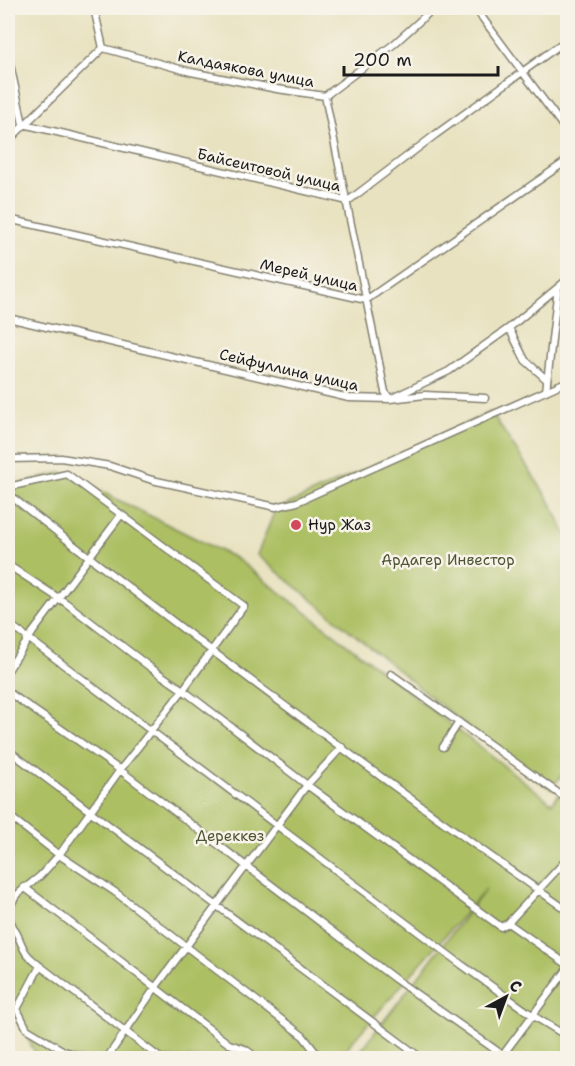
<svg xmlns="http://www.w3.org/2000/svg" width="575" height="1066" viewBox="0 0 575 1066" font-family="'Shantell Sans',sans-serif">
  <rect width="100%" height="100%" fill="#f7f3e8"/>
  <filter id="ink" filterUnits="userSpaceOnUse"><feTurbulence type="fractalNoise" baseFrequency=".0167" numOctaves="2"/><feDisplacementMap in="SourceGraphic" scale="12" xChannelSelector="R" yChannelSelector="G"/><feConvolveMatrix kernelMatrix="1 2 1 2 8 2 1 2 1" color-interpolation-filters="sRGB"/></filter>
  <filter id="wash" filterUnits="userSpaceOnUse"><feTurbulence type="fractalNoise" baseFrequency=".008" numOctaves="4" result="noise"/><feDisplacementMap in="SourceGraphic" scale="24" xChannelSelector="R" yChannelSelector="G"/><feGaussianBlur stdDeviation="1.35" result="paint"/><feColorMatrix in="noise" values="0 0 0 0 0 0 0 0 0 0 0 0 0 0 0 0 0 1.4 0 .05"/><feComposite in="paint" operator="in"/></filter>
  <g filter="url(#wash)">
    <rect width="100%" height="100%" fill="#e8e2c0"/>
    <path fill="#acbf62" stroke="#646e3f" stroke-width="1.5" d="M491,412L549,500L567,536V769L551,789L475,733L257,555L275,510Z
      M62,472L237,559L552,803L567,784V1058H355L486,889L338,1058H38L8,1002V487Z"/>
  </g>
  <g filter="url(#ink)">
    <g fill="none" stroke-linecap="round" stroke-linejoin="round">
      <defs>
        <path id="minor" d="M94,8L103,48L191,72L277,89L325,96L394,44L434,8
          M475,8L568,133
          M8,55L23,124L348,201L435,135L568,39
          M325,96L385,392L390,399L425,395L485,398
          M8,141L103,48
          M8,219L366,300L568,160
          M8,318L349,398L390,399L449,371L509,328L568,279
          M509,328L525,360L546,379
          M546,391L558,287
          M8,459L61,458L110,466L152,480L276,507L297,502L568,381
          M8,487L67,474L244,606L183,690L151,668L66,603L8,565
          M8,494C191,637 377,777 568,911
          M8,623L462,965L532,1015L568,1037
          M8,670L33,632L121,515
          M391,674L568,800
          M8,692L120,770L395,979L507,1058
          M443,747L459,722
          M8,750L421,1058
          M8,815L59,855C53,861 47,869 40,876C28,887 9,895 9,915C10,924 15,929 18,936C25,953 25,954 40,966L17,1009L27,1029L64,1051L86,1058
          M24,887L229,1044L245,1049L257,1058
          M508,923L568,965
          M40,966L160,1058
          M502,1056L568,968
          M107,1058L155,988L307,785L501,927L508,923L568,858
          M320,1058L303,1036L115,892L59,855L120,770L183,690L307,785L342,747"/>
      </defs>
      <use href="#minor" stroke="#827f6e" stroke-width="9"/>
      <use href="#minor" stroke="#fff" stroke-width="6"/>
    </g>
  </g>
  <circle fill="#d1495b" stroke="#f7f3e8" stroke-width="2" cx="296" cy="525" r="6"/>
  <g text-anchor="middle" stroke-width="5" stroke-linejoin="round" paint-order="stroke">
    <g font-size="15" fill="#1c1c1c" stroke="#f7f3e8">
      <text transform="translate(246 69) rotate(11)" y="5">Калдаякова улица</text>
      <text transform="translate(269 170) rotate(13)" y="5">Байсеитовой улица</text>
      <text transform="translate(309 275) rotate(13)" y="5">Мерей улица</text>
      <text transform="translate(289 370) rotate(13)" y="5">Сейфуллина улица</text>
    </g>
    <g font-size="15" fill="#1c1c1c" stroke="#f7f3e8" text-anchor="start">
      <text x="308" y="530">Нур Жаз</text>
    </g>
    <g font-size="15" fill="#4e5534" stroke="#f7f3e8">
      <text x="448" y="565">Ардагер Инвестор</text>
      <text x="230" y="841">Дереккөз</text>
    </g>
  </g>
  <rect width="575" height="1066" fill="none" stroke="#f7f3e8" stroke-width="30"/>
  <g transform="translate(506 997) rotate(41)" stroke="#f7f3e8" stroke-width="4.5" paint-order="stroke">
  <path d="M0-4.5L10 22L0 15L-10 22Z" fill="#1c1c1c"/>
  <text y="-9" font-size="16" font-weight="bold" text-anchor="middle" fill="#1c1c1c">С</text>
  </g>
  <path d="M344 66v9h154v-9" fill="none" stroke="#1c1c1c" stroke-width="3"/>
  <text x="353" y="66" font-size="18" fill="#1c1c1c" stroke="#f7f3e8" stroke-width="4.5" paint-order="stroke">200 m</text>
</svg>
